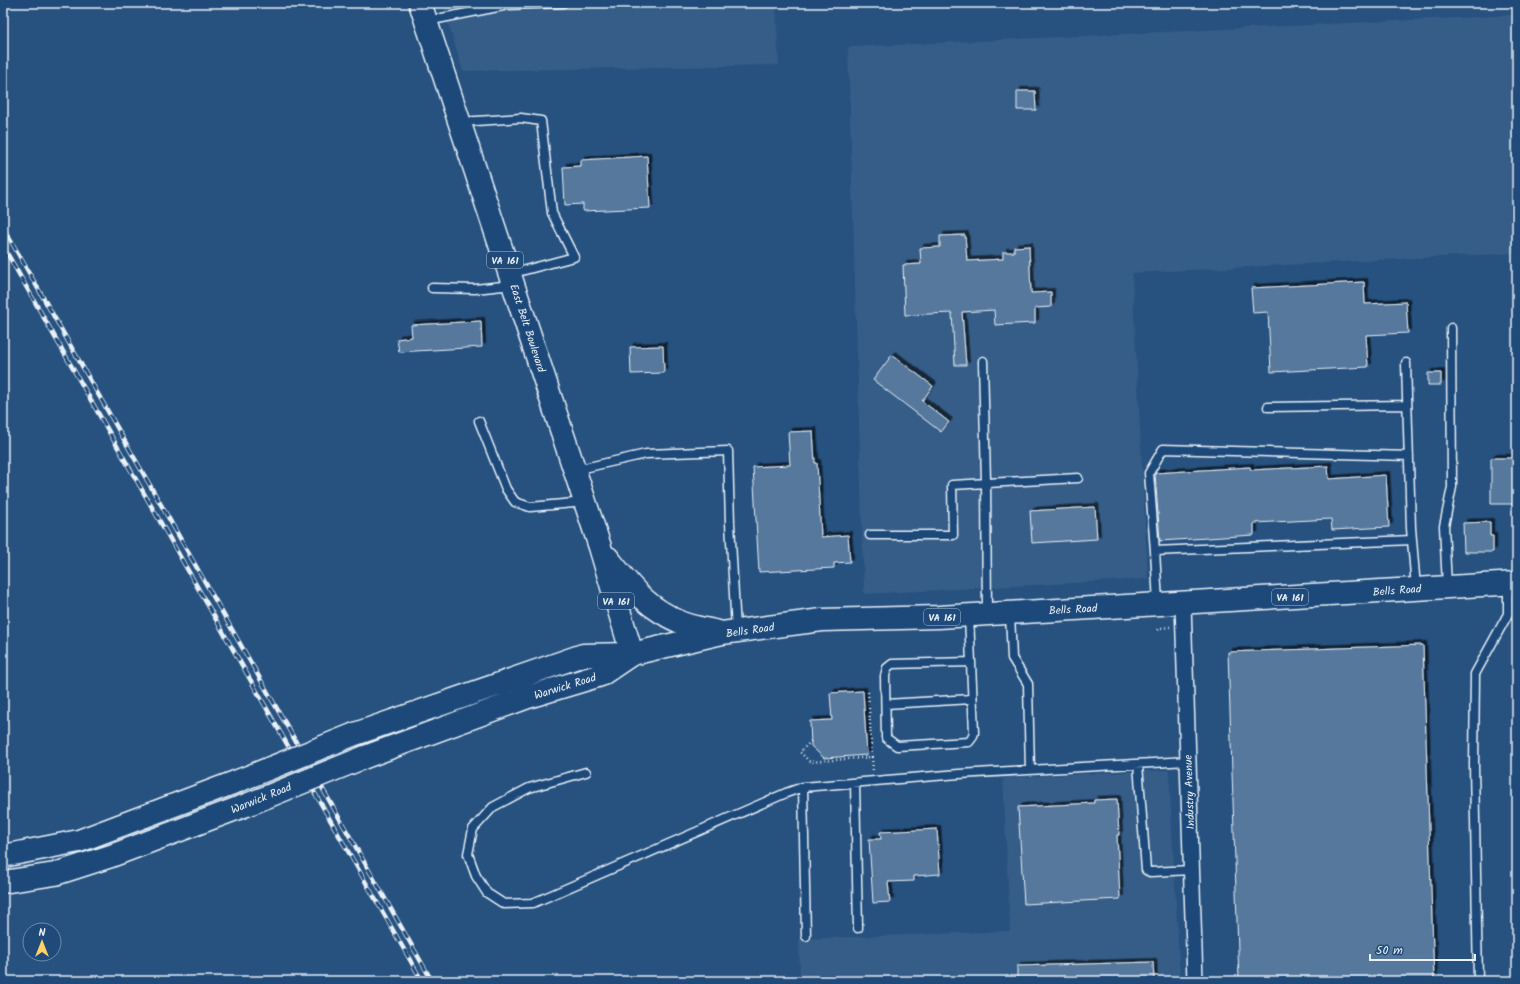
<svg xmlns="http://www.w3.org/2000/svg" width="1520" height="984" viewBox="0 0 1520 984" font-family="Kalam,sans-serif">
  <defs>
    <filter id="shadow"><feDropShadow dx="3.5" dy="-3.5" stdDeviation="0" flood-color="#0009"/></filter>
  </defs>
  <rect width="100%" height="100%" fill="#27517f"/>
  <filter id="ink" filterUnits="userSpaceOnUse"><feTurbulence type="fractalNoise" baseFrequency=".025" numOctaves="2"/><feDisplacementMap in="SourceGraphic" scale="8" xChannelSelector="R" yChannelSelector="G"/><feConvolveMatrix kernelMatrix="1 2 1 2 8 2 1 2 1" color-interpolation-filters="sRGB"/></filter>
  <g filter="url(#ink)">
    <path fill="#355d88" d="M442,3H776L779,65L463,71Z
      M1517,15V253L1132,273L1148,579L864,594L848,47Z
      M1169,770L1180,981H800L799,939L1010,931L1003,778Z"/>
    <path fill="#57789d" stroke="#e8f1f8" filter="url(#shadow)" d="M1017,91H1035L1036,110H1017Z
      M647,156L650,208L583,211V204L565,205L563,167L581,166V160Z
      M965,235L967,261L1003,259V252H1014V247L1029,246L1031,293L1051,292V307L1035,308V323L995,325L994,310L962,312L966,365H955L952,313L905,315L903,265L921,264L920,248L940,247V236Z
      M1364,282L1365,304L1406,302L1408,333L1366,335L1368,367L1271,372L1268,312L1253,313L1251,288Z
      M481,321L482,347L399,352L397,339L412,337L411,325Z
      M663,346L664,373L631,374L630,347Z
      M892,355L933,386L922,401L949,422L941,432L873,380Z
      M1428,373H1441V385H1428Z
      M813,431L815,463H817L821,537L848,535L850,562L834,563V568L759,572L753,467L790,465L788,432Z
      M1491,458H1517V504H1491Z
      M1328,466L1329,479L1386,475L1389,527L1332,530L1331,519L1254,523V535L1160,541L1155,473L1250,467L1251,470Z
      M1095,507L1097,539L1032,543L1030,511Z
      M1490,522V536H1493V552H1464L1463,523Z
      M1423,645L1434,981H1239L1228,652Z
      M863,691L867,755L824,758L811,746L810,721L832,720L830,693Z
      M1117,799L1119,835H1117L1120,899L1024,904L1018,807L1094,803V800Z
      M937,829L940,874L914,876V881L888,882L890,902L873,903L869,839H881L880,832Z
      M1153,962L1154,981H1017V966Z"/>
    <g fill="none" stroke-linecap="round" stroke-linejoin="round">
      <defs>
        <path id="lane" d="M427,21L508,5L563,3
          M460,122L521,118L541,121L552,213L574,257L510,274
          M432,288L475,289L512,285
          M983,361L986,482L987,613
          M1406,363L1411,528L1416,588
          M1268,407L1407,405
          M479,421L506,489L515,502L530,507L585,502
          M575,470L646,454L728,451L730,523L736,630
          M870,535H953L952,485L1078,478
          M1155,551L1149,473L1163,449L1409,456
          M1447,586L1444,526L1452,487L1451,328
          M1158,603L1155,551L1412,540
          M1010,614L1012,658L1028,684L1030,770
          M969,616C971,655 972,694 974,733L972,738L969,742L897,746L886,738L885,676L887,668L892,664L971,662
          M886,704L972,699
          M1138,764L1146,870L1150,872L1192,870
          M586,772L529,788L493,807L473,829L468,854L476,876L487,893L504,904L533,903L786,793L803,787L959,774L1188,761
          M855,783L858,928
          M803,787L806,936
          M1478,981L1474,765L1475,674L1508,614V584"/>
        <path id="street" d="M1183,604L1195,981"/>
        <path id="secondary" d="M355,734L583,655L632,654
          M365,757L528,697L601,675L632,654
          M3,856L79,841L238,781
          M3,882L55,874L111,856L249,804"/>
        <path id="primary" d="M420,3L600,547L632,654L722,633L822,620L939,617L1517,583
          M608,558C632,588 645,607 682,623C693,627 706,629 718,632"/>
      </defs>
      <use href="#lane" stroke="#e8f1f8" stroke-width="11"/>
      <use href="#street" stroke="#e8f1f8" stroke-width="18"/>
      <use href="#secondary" stroke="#e8f1f8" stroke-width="25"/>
      <use href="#primary" stroke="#e8f1f8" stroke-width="25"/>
      <path stroke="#e8f1f8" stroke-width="2.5" stroke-dasharray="1 3" stroke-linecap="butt" d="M1158,630L1160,628L1170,627
        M811,741L800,752L810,762L872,757L868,691
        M872,757L873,771"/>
      <use href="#lane" stroke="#1f4a7a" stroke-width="8"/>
      <use href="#street" stroke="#1f4a7a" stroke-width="15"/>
      <use href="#secondary" stroke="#1f4a7a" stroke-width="22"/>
      <use href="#primary" stroke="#1f4a7a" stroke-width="22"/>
      <defs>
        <path id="rail" d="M3,227L432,981
          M3,246L422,981"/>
      </defs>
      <use href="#rail" stroke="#e8f1f8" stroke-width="4.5"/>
      <use href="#rail" stroke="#1f4a7a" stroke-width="3" stroke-dasharray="9" stroke-linecap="butt"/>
      <defs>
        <path id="secondary-bridge" d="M238,781L355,734
          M249,804L365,757"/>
      </defs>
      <use href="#secondary-bridge" stroke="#e8f1f8" stroke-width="25" stroke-linecap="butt"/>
      <use href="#secondary-bridge" stroke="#1f4a7a" stroke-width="22"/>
    </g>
  </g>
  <g text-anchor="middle" stroke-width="3.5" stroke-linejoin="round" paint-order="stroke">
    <g fill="#1f4a7a" stroke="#acbfd2" stroke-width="1">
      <rect x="487" y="252" width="36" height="16" rx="3"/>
      <rect x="1272" y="589" width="36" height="16" rx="3"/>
      <rect x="598" y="593" width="36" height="16" rx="3"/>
      <rect x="924" y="609" width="36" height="16" rx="3"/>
    </g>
    <g font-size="10" font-weight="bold" fill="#e8f1f8">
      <text x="505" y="264">VA 161</text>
      <text x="1290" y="601">VA 161</text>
      <text x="616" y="605">VA 161</text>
      <text x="942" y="621">VA 161</text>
    </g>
    <g font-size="11" fill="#e8f1f8" stroke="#1f4a7a">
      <text transform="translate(528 328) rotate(72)" y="4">East Belt Boulevard</text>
      <text transform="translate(1397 590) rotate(-4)" y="4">Bells Road</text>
      <text transform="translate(1073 609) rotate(-3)" y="4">Bells Road</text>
      <text transform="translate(750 630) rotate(-8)" y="4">Bells Road</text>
      <text transform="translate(565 686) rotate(-17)" y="4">Warwick Road</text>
      <text transform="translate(1189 792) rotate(-92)" y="4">Industry Avenue</text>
      <text transform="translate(261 798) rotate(-22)" y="4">Warwick Road</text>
    </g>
  </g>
  <rect width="1520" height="984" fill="none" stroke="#1f4a7a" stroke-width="16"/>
  <rect x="8" y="8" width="1504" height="968" fill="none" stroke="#e8f1f8" stroke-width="1.5" filter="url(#ink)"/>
  <g transform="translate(42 942)"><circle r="19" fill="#1f4a7a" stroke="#6f8dac"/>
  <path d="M0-3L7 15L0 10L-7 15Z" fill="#ffd166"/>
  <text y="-6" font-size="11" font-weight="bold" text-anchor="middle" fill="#e8f1f8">N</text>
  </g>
  <path d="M1370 954v6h105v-6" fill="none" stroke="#e8f1f8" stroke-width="2"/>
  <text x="1376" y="954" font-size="12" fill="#e8f1f8" stroke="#1f4a7a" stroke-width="3" paint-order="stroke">50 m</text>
</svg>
